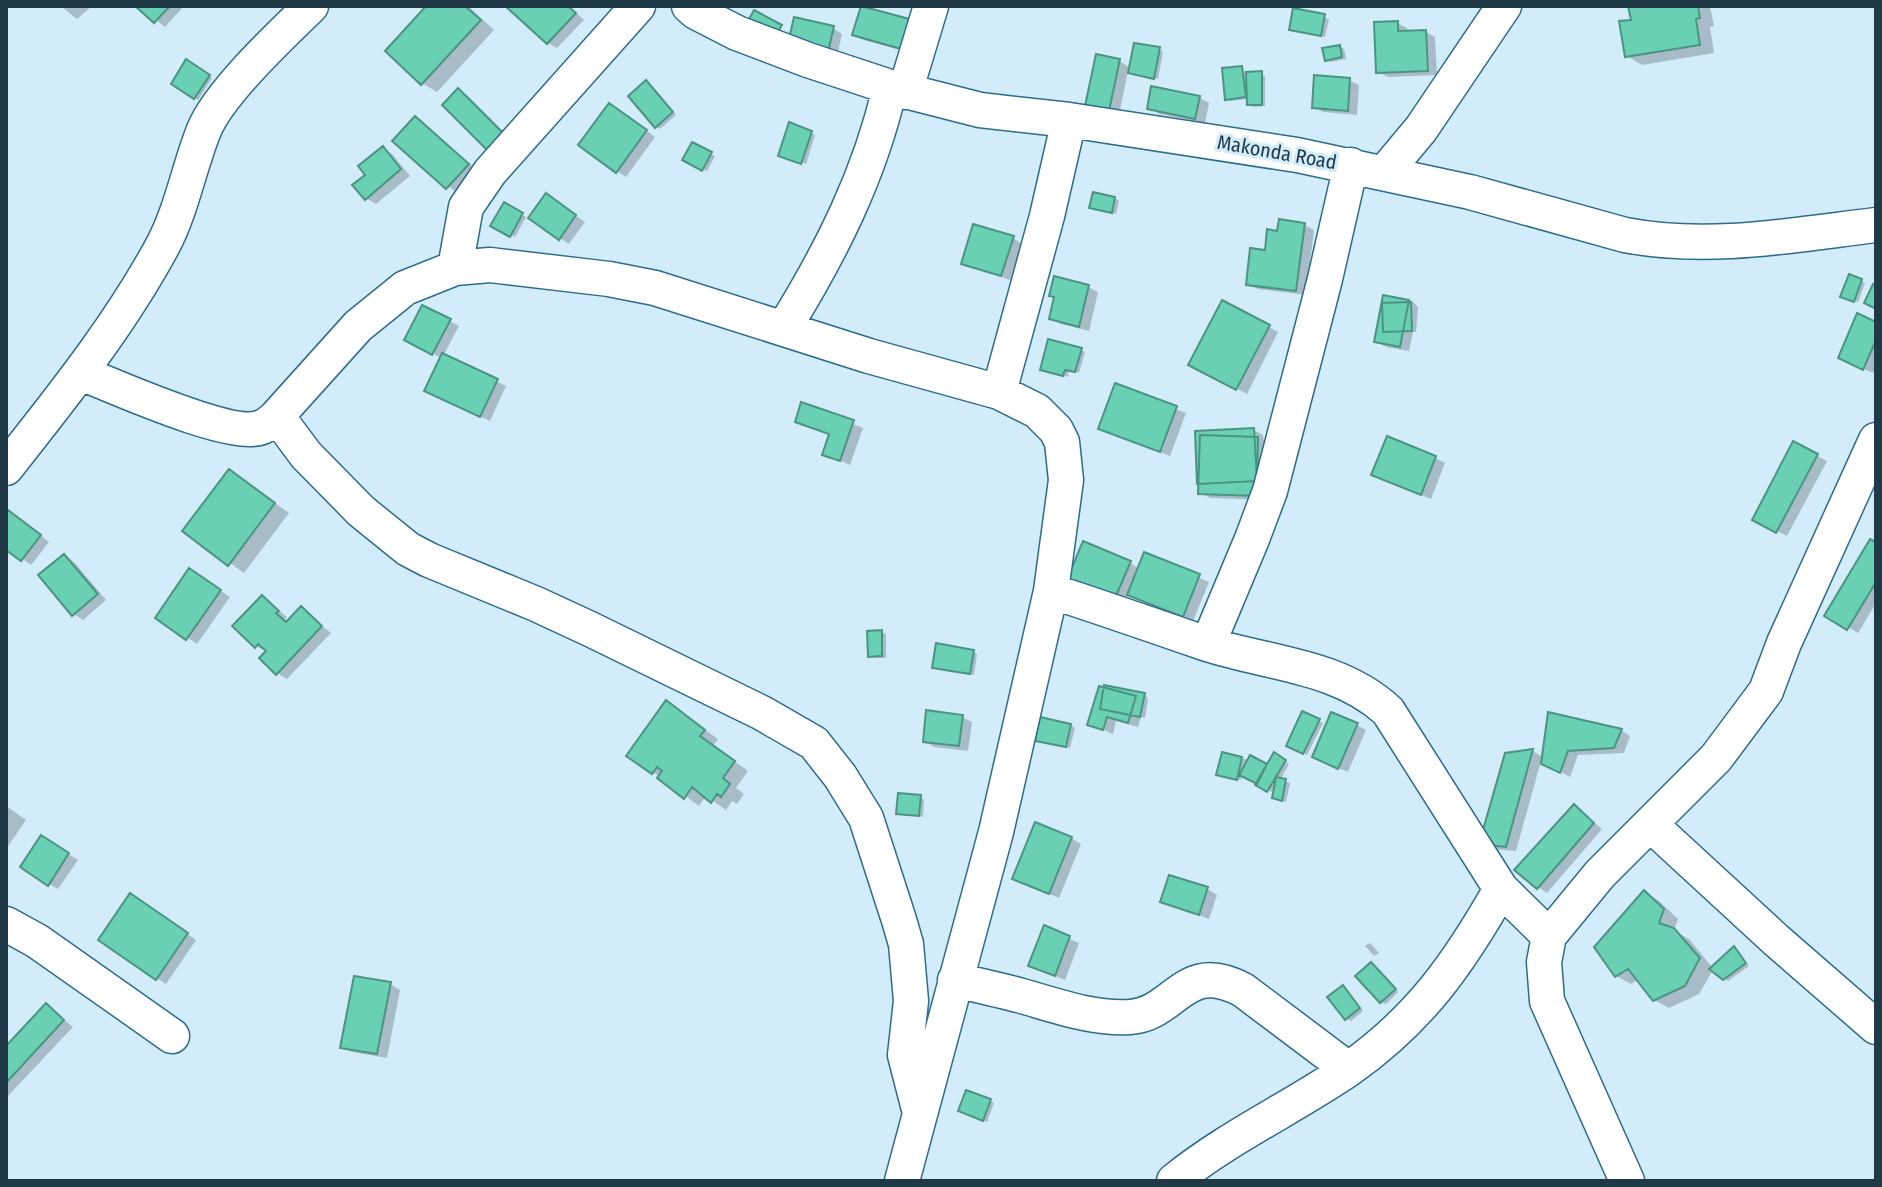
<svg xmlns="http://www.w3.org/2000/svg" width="1882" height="1187" viewBox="0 0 1882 1187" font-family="'Fira Sans Condensed',sans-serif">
  <rect width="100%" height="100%" fill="#d3ecfa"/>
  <path fill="#0003" d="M61,6H92L77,19Z
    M138,6H184L165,27Z
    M429,6H468L494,30L437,92L422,83Z
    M508,6H569L584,20L557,48L548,43Z
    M1289,6H1301L1300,11L1329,19L1325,37L1291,29L1295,8Z
    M1630,6H1710L1714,26L1710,27L1714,53L1642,65L1627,56L1633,21Z
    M862,7L918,55L864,40L854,34Z
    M1397,23L1407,28V32H1426L1435,37L1437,75L1388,77L1378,72Z
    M833,28L842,34L835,65L788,51Z
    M1340,47L1344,49L1346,59L1331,62L1326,60Z
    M1159,49L1163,52L1158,79L1128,71L1119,115L1088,105L1119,61L1131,68Z
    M187,62L212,78L198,100L173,84Z
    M1242,68L1246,74L1265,76V106L1253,107L1248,104V99L1231,101L1227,98Z
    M1349,80L1359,85L1357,115L1323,112L1314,107Z
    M647,83L676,115L660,129L656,126Z
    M1153,89L1200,98L1209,103L1205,123L1159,114L1149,108Z
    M458,91L468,96L512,140L498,155Z
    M619,111L655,137L626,177L617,171Z
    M415,118L477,170L457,193L395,141Z
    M811,133L815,135L806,164L784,157Z
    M693,145L715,156L707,171L685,160Z
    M383,149L392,154L410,176L376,204L366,198L368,175Z
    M1115,198L1119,201L1116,214L1091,207Z
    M556,202L585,222L569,244L560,238Z
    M504,204L526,217L515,237L493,225Z
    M1304,225L1314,230L1306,295L1258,289L1248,284L1266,253Z
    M1013,238L1022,244L1010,280L963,263Z
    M1861,281L1865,283L1858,302L1847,298Z
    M1088,287L1098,292L1089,331L1061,324L1051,318Z
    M1385,297L1411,302V300L1418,307L1416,332H1413L1409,351L1386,347L1376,341Z
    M423,307L459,326L443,356L506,386L490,421L436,395L441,358L406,339Z
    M1876,324V367L1873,373L1850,363Z
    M1269,327L1278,332L1247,394L1191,364Z
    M1081,350L1085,352L1079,373L1069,370L1068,377L1046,371Z
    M1116,386L1186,413L1170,456L1100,428Z
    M803,405L863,428L850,465L825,454L831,435L797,421Z
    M1254,430L1263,435L1264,442L1267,444L1266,500L1210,498L1200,492Z
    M1794,444L1827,461L1787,536L1754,519Z
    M1435,458L1445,463L1431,499L1383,480Z
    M229,471L289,513L244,573L185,531Z
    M6,516L18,518L49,542L31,565L6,547Z
    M1876,544V603L1858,633L1827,615Z
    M1145,555L1209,582L1193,621L1129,593L1123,607L1077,588L1130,563L1140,569Z
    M64,556L74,562L106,600L83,620L74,614Z
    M199,576L230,597L197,644L158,618Z
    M263,598L287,617L285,620L288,623L302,609L331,633L287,679L277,673L267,652L256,646Z
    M882,632L886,634V658H874L870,656Z
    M973,652L977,654L974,675L934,667Z
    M1144,695L1148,698L1145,718L1141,717L1138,727L1116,721L1113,734L1090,724Z
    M666,702L718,739L713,746L748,771L736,788L744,794L737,804L732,801L726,810L706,796L699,806L653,772Z
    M1303,714L1323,723L1307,755L1288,745Z
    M962,717L972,722L968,751L934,747L925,741Z
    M1071,725L1075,728L1070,748L1041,742Z
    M1357,725L1366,730L1348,772L1324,762Z
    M1621,730L1630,736L1624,753L1578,755L1570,777L1541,761L1516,851L1491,849L1506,755L1533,751L1544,758Z
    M1275,755L1289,764L1280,780L1290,783L1286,802L1279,800L1275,794L1242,775L1241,780L1223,776L1241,758L1268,766Z
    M920,797L924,800L923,817L898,813Z
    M6,806L26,820L6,849Z
    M1575,806L1602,829L1547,893L1538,887Z
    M1071,838L1081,844L1059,898L1024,883Z
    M51,843L78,860L58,889L49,884Z
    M1207,889L1217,895L1209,919L1162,901Z
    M1645,892L1659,901L1678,919L1674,931L1689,939L1713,968L1734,948L1749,966L1728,981L1713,970L1699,994L1669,1008L1654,1000L1639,979L1631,984L1616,976Z
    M140,901L196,940L166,984L157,978Z
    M1045,928L1079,943L1065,980L1040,970Z
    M1370,943L1379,953L1374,956L1365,946Z
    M1375,967L1398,992L1386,1004L1381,1002Z
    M390,984L400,990L387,1058L352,1052L342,1047Z
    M1343,987L1363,1011L1351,1021L1347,1019Z
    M47,1006L73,1027L6,1098V1049Z
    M990,1101L994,1103L987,1122L965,1113Z"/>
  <path fill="#69d0b4" stroke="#4b9480" stroke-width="2" d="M135,6H170L154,23Z
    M426,6H465L481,20L421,85L385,51Z
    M505,6H568L576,13L547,44Z
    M861,6L917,21L908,51L852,35Z
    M1628,6H1698L1700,18L1696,19L1700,45L1625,57L1619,21L1631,20Z
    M1293,8L1325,14L1321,36L1289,30Z
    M754,10L782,25L773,41L745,26Z
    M794,17L834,26L826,61L786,52Z
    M1398,21V31L1426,30L1428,71L1376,73L1374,22Z
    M1134,43L1160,47L1154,79L1128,73Z
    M1340,45L1342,57L1325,61L1322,48Z
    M1096,54L1120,59L1109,111L1085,106Z
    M186,59L210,75L194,99L171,84Z
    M1242,66L1246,97L1225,100L1222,68Z
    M1262,71V105H1247L1246,72Z
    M1314,75L1350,78L1348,111L1312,108Z
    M646,80L673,112L655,128L628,96Z
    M1151,86L1200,96L1195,119L1147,109Z
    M458,88L504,134L488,151L442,105Z
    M609,103L647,130L616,173L578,145Z
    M415,116L469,164L446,189L392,141Z
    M789,122L812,131L801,164L778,156Z
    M692,142L712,152L702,171L682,160Z
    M383,146L401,169L365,200L352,185L365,175L358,166Z
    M1093,192L1115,197L1112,213L1089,208Z
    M546,193L576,215L559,240L528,218Z
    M504,202L523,213L510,237L490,226Z
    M1279,219L1305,223L1296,291L1246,285L1250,248L1265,250L1267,229L1277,231Z
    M973,224L1014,236L1001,276L961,264Z
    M1849,274L1862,279L1854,302L1840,297Z
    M1054,276L1089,285L1079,327L1049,319L1054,297L1049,296Z
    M1873,284L1876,286V309L1864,303Z
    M1383,295L1409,300L1400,347L1374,342Z
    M1222,300L1270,325L1236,390L1188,365Z
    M1411,302L1412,331L1383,332L1382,303Z
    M422,305L451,319L432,355L404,340Z
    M1857,313L1876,322V340L1863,370L1838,358Z
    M1048,339L1082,348L1075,372L1065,370L1063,376L1040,370Z
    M442,353L498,379L480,417L424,391Z
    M1115,383L1177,406L1160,452L1098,429Z
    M801,402L854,420L840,461L822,455L829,434L795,422Z
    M1254,428L1257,481L1197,484L1195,431Z
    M1200,435L1258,437L1257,496L1198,494Z
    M1387,436L1436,456L1421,495L1371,475Z
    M1793,441L1818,454L1776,533L1752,520Z
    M229,469L275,503L228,566L182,531Z
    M8,510L41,535L21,561L6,550V513Z
    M1870,539L1876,542V582L1847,630L1824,616Z
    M1083,541L1131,561L1113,603L1065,584Z
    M1144,552L1200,574L1183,617L1127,595Z
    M64,554L98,594L72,616L38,575Z
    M189,568L221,590L186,640L155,618Z
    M262,595L279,611L276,613L286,622L301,606L322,626L276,675L259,658L266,651L258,644L255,648L232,626Z
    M882,630V656L868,657L867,631Z
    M936,643L974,650L970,674L932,668Z
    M1104,685L1145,693L1140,717L1100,709Z
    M1099,686L1136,696L1128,723L1107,717L1103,730L1087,725Z
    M666,700L705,730L700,736L735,761L723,778L730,784L721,797L717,794L711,803L692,787L684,799L657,778L662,771L657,767L652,774L626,756Z
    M926,710L963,715L959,746L923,742Z
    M1302,711L1320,719L1303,754L1286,746Z
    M1331,712L1358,723L1338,769L1312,757Z
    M1548,712L1622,729L1614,748L1568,751L1560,773L1541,764Z
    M1040,717L1071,724L1066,747L1035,741Z
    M1533,749L1506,847L1479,844L1505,753Z
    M1222,752L1242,757L1237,780L1216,775Z
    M1274,752L1286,760L1267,792L1255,785Z
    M1250,755L1267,764L1257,784L1239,775Z
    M1276,777L1286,779L1282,801L1272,798Z
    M898,793L921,795L919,816L896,814Z
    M1574,804L1594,823L1537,889L1514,870Z
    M1035,822L1072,837L1049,894L1012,879Z
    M41,835L69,853L48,886L20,867Z
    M1169,875L1208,887L1199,915L1160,902Z
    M1644,890L1664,909L1659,923L1674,928L1700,958L1685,986L1653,1001L1628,969L1615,977L1594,947Z
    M130,893L188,933L156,980L98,940Z
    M1044,925L1070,936L1055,976L1028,966Z
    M1734,946L1746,963L1723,980L1709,969Z
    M1371,962L1396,989L1380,1003L1355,976Z
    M354,976L391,982L377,1054L340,1048Z
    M1343,985L1360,1008L1345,1020L1327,997Z
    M46,1003L64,1020L6,1083V1046Z
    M966,1090L991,1099L983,1121L958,1111Z"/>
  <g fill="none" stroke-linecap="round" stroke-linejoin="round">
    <defs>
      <path id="minor" d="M689,6L696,12L737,33L808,60L890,87L980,110L1069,120L1297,155L1470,192L1625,235C1708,251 1793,235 1876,225
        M905,92L931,6
        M1385,172L1421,129L1504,6
        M455,268L466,207L490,172L638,6
        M784,328C831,252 870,175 890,87
        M81,373C114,386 233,440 262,427C267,425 273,420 277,416L358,326L405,288L455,268L490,265L609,279L655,288L869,356L999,392L1037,411L1056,430L1062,442L1066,480L1051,591L996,832L902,1181
        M999,392L1047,216L1069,120
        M277,416L306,455L361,511L408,549L429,560L536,604L590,629L762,713L814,743L840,776L866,818L899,920L906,944L911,1001L905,1055L920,1113
        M6,468C62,397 120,325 163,245C182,209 189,167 204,130C219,93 281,35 311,6
        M1051,591C1103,608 1155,626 1207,644C1269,664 1338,665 1388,711L1501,889L1549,936
        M1208,644L1252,539L1270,491L1325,279L1351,165
        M1650,824L1776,940L1876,1027
        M6,924L37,941L172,1036
        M955,980C977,985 1000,990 1022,996C1057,1006 1093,1019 1130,1017C1176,1014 1184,958 1243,990L1348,1069
        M1174,1181C1228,1137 1292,1108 1349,1069C1420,1019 1459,963 1501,889
        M1627,1181L1547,1001L1544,962L1549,936L1600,874L1716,758L1766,691L1784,643L1876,440"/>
    </defs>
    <use href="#minor" stroke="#2d6c8b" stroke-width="37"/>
    <use href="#minor" stroke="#fff" stroke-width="34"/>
  </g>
  <g text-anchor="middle" stroke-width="6" stroke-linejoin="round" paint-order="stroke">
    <g font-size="20" fill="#203947" stroke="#d3ecfa">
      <text transform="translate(1277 152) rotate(10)" y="7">Makonda Road</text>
    </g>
  </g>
  <rect width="1882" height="1187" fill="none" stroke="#203947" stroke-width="16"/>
</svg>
